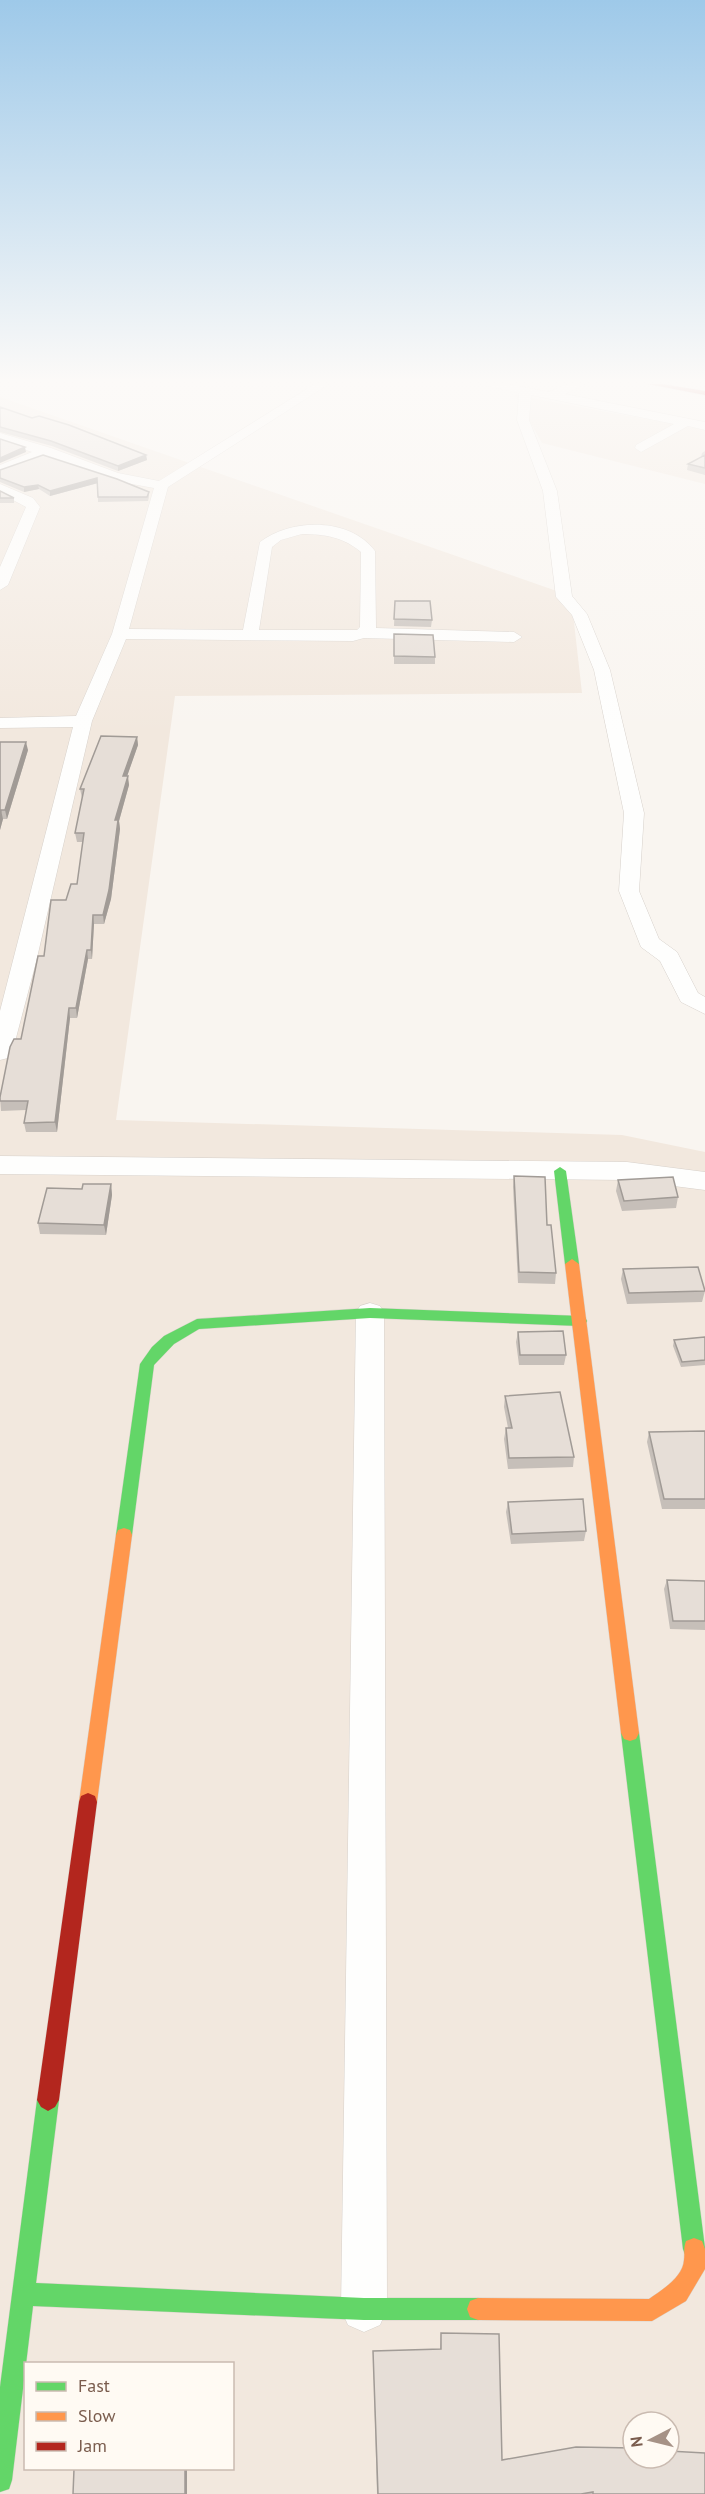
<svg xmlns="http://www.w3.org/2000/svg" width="705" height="2494" viewBox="0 0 705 2494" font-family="'PT Sans',sans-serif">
  <rect width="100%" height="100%" fill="#f9f5f0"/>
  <path fill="#f2e8de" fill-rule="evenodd" d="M515,395L705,430V484L542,443Z
    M0,397L571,596L582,693L175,696L116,1120L622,1135L705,1152V2494H0ZM26,2364H232V2468H26ZM633,2422H669V2458H633Z"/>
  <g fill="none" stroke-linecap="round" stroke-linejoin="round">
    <defs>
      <path id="street" d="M315,384H329L168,487L129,629L243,630L260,542C291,518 350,517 375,551L376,628L514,632L522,637L514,642L364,638L353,641L126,639L92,721L36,962L12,1053L8,1058L0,1060V1011L73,727L0,728V718L76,716L112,634L154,488L110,480L44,457L0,474V465L32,452L0,441V433L51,448L118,473L159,481ZM302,534C325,534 343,537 361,552L360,627L357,630H259L272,547L281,540Z
        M480,384H507L549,392L568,384H585L565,394L705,422V430L688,426L641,452L635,448L636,445L674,424L531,395L529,420L557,491L572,596L587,614L610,670L644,813L639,891L659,939L677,952L698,993L705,997V1014L681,1002L660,961L641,947L619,891L624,813L594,670L572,615L556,597L543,491L517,420L519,393Z
        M0,484L33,498L40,507L8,585L0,590V567L26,507L0,493Z
        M0,1156L627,1162L705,1172V1190L627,1180L0,1174Z
        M370,1303L380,1306L384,1313L387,2309L380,2325L364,2332L348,2325L341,2309L356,1313L360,1306Z"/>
      <path id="fast" d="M560,1167L566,1171L579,1264L572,1269L565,1264L554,1171Z
        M370,1308L580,1316L585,1317L587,1321L585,1325L580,1326L370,1318L199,1329L174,1344L154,1365L132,1535L130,1540L124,1542L118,1540L116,1535L140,1364L152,1347L164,1336L197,1319Z
        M630,1725L636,1727L639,1733L705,2248L702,2257L694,2260L686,2257L683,2249L621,1733L624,1727Z
        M48,2089L55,2093L59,2100L36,2283L364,2298H478L486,2301L489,2309L486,2317L478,2320H364L33,2306L12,2480L9,2489L0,2492V2387L37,2100L41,2093Z"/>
      <path id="slow" d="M572,1259L579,1264L639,1733L636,1739L630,1741L624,1739L621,1733L565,1264Z
        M124,1528L130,1530L132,1535L97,1802L95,1808L88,1811L81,1808L79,1802L116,1535L118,1530Z
        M694,2238L702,2241L705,2249V2269L686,2301L652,2321L478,2320L470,2317L467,2309L470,2301L478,2298L649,2299C662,2290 683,2277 684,2260C685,2252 683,2249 686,2241Z"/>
      <path id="jam" d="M648,384H662L705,391V395Z
        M88,1793L95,1796L97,1802L59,2100L55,2107L48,2111L41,2107L37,2100L79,1802L81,1796Z"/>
    </defs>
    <use href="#street" stroke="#d7d1cb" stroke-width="1"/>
    <use href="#fast" stroke="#d9d2cb" stroke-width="1"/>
    <use href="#slow" stroke="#d9d2cb" stroke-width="1"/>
    <use href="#jam" stroke="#d9d2cb" stroke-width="1"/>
    <use href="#street" fill="#fefefd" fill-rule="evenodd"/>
    <use href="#fast" fill="#63d668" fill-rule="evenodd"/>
    <use href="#slow" fill="#ff974d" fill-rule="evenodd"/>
    <use href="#jam" fill="#b3261e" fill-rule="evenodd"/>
  </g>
  <path fill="#c6bfb9" d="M0,407L146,455L147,460L118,471L52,446L0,432Z
    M705,451V475L687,470L688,464L701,457L702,453Z
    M43,455L149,492V497L148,501L98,502V483L50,496L39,489L24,492L0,482V470Z
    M0,491L14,498V503H0Z
    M395,601L432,620L431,627L394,626Z
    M394,634L435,657V664H394Z
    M137,737L138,745L127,776L129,785L119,821L120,829L111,899L104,924H94L92,959H88L77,1018H70L57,1132H26L24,1123L26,1110L1,1111L0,1097L21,1039L44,956L66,900L77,884L83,842H77L75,833L82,798L80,789Z
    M0,742L28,750L7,819H3L0,830Z
    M514,1176L547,1225L556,1273L555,1284L518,1283L513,1187Z
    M618,1180L678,1197L676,1208L622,1211L616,1191Z
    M111,1184L112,1195L106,1235L40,1234L38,1223L82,1189Z
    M623,1269L705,1291L702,1302L627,1304L621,1279Z
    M518,1332L566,1355L564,1365H519L516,1342Z
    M705,1337V1365L681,1367L673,1346L674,1340Z
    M505,1396L574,1457L573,1467L508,1469L504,1439L506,1428H508L504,1407Z
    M705,1431V1509H662L647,1442L649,1432Z
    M508,1502L586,1531L584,1541L511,1544L506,1512Z
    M667,1580L705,1581V1630L670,1629L664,1589Z
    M441,2333L502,2460L705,2494H377L373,2351L440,2349Z"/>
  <path fill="#a19b96" d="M25,447L26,452L0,463V458Z
    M146,455L147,460L118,471V466Z
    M97,478L98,483L50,496V491Z
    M38,485L39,489L24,492V487Z
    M137,737L138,745L124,785L123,776Z
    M26,742L28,750L7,819L5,810Z
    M128,776L129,785L119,821L120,829L111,899L104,924L103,915L115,820Z
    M1,810L3,819L0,830V815Z
    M93,915L94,924L92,959L91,950Z
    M87,950L88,959L77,1018L76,1008Z
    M69,1008L70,1018L57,1132L55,1122Z
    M111,1184L112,1195L106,1235L104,1225Z
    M185,2469H187V2494H185Z"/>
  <path fill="#e6ded7" stroke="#a19b96" stroke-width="1.5" d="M0,407L32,418L39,416L69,425L146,455L118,466L51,441L0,427Z
    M0,439L25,447L0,458Z
    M43,455L117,479L149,492L147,497H98L97,478L50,491L38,485L24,487L0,478V470Z
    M705,455V468L688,464Z
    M0,491L14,498H0Z
    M395,601H430L432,620L394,619Z
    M394,634L433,635L435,657L394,656Z
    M101,736L137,737L123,776H128L115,820H118L109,890L103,915H93L91,950H87L76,1008H69L55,1122L24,1123L28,1101H0V1097L10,1047L14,1039H21L38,956H44L51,900H66L71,884H77L84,833H75L84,789H80Z
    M0,742H26L5,810H1L0,815Z
    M514,1176L545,1177L547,1225H551L556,1273L519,1272Z
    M673,1177L678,1197L624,1201L618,1180Z
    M83,1184H111L104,1225L38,1223L47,1188L82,1189Z
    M698,1267L705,1291L629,1293L623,1269Z
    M563,1331L566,1355H520L518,1332Z
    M705,1337V1360L682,1362L674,1340Z
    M560,1392L574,1457L509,1458L506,1428H512L505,1396Z
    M705,1431V1499H664L649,1432Z
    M583,1499L586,1531L512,1534L508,1502Z
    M667,1580L705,1581V1621H673Z
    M441,2333L499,2334L502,2460L576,2447L633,2448V2458H669V2451L705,2453V2494H593V2492L581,2494H378L373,2351L441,2349Z
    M74,2469H185V2494H73Z"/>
  <linearGradient id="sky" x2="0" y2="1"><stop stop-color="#9ec9e9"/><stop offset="0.52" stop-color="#fcfaf8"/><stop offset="1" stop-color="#fcfaf8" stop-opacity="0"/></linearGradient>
  <rect width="705" height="733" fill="url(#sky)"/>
  <rect x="24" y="2362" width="210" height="108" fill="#fffaf3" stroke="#cabbb1" stroke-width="1.5"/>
  <rect x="36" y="2382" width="30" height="9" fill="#63d668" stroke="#cabbb1" stroke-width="1.5"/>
  <text x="78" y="2392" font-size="18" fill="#7a5c4d">Fast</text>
  <rect x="36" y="2412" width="30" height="9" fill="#ff974d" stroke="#cabbb1" stroke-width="1.5"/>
  <text x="78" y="2422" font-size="18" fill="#7a5c4d">Slow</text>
  <rect x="36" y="2442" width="30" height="9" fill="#b3261e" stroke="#cabbb1" stroke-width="1.5"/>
  <text x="78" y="2452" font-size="18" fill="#7a5c4d">Jam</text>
  <g transform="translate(651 2440) rotate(263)"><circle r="28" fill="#fffaf3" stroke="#cabbb1" stroke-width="1.5"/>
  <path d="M0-4.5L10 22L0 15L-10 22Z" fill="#a69286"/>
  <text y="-9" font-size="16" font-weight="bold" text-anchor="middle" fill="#7a5c4d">N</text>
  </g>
</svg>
